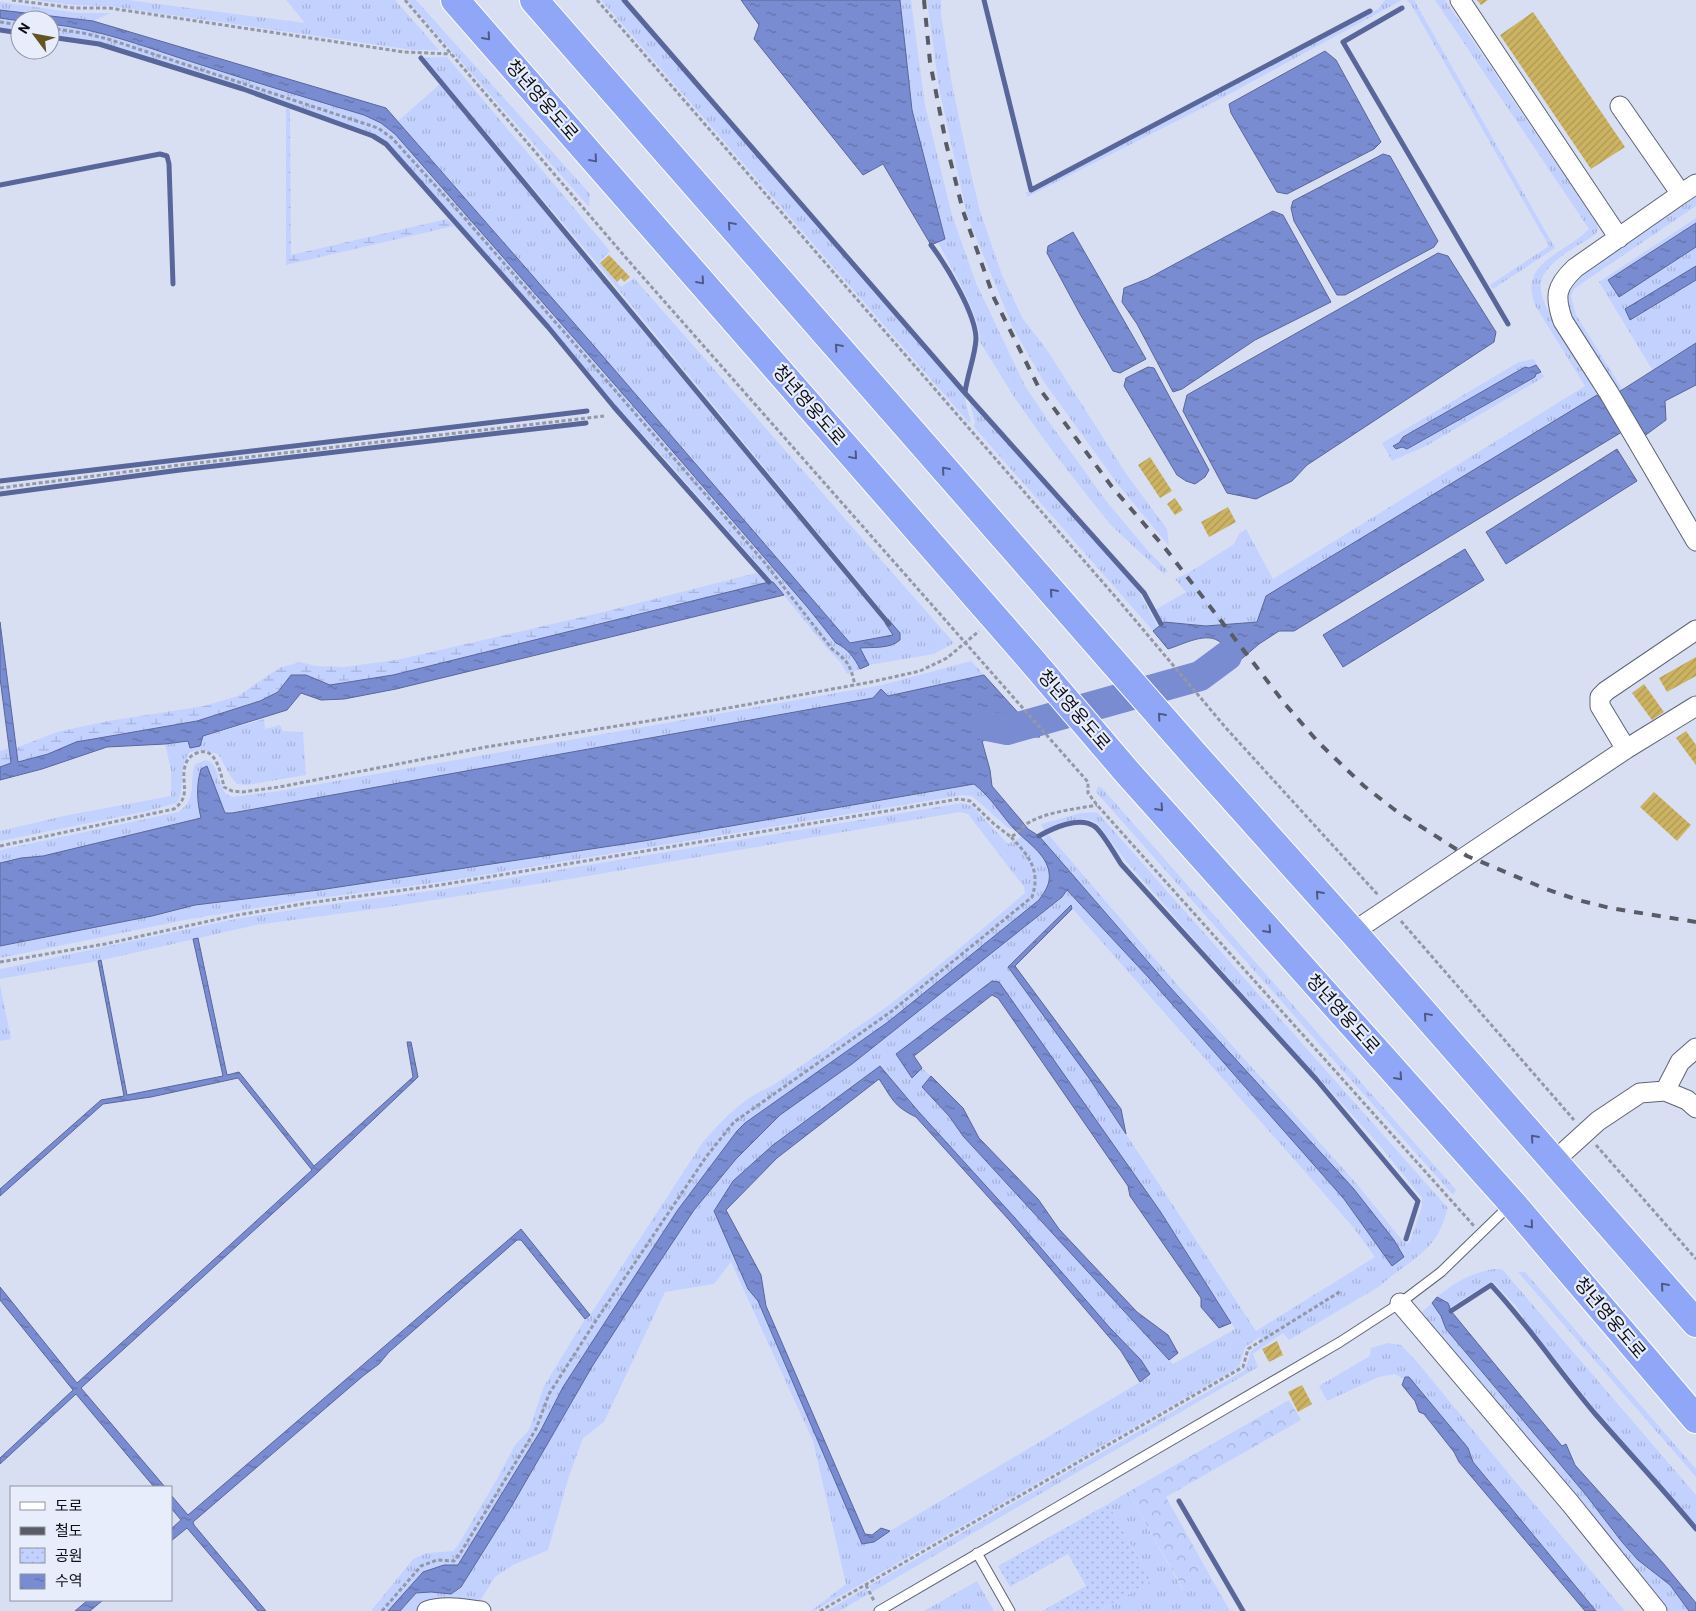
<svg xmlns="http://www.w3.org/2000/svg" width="1696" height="1611" viewBox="0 0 1696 1611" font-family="Barlow,'Noto Sans KR',sans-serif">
  <defs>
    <pattern id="grass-tufts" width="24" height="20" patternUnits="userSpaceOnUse" patternTransform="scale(1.25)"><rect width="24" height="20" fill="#c3d1fe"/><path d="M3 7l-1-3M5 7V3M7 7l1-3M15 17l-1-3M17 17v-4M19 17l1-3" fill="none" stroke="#a6b2d9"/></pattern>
    <pattern id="forest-crowns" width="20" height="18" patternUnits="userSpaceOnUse" patternTransform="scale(1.25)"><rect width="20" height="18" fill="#c3d1fe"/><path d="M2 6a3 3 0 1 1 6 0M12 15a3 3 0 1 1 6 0" fill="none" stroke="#a6b2d9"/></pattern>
    <pattern id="wetland-marsh" width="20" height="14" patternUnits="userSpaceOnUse" patternTransform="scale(1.25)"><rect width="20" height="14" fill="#c3d1fe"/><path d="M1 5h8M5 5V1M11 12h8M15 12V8" fill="none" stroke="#a6b2d9"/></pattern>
    <pattern id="park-dots" width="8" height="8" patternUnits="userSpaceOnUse" patternTransform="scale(1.25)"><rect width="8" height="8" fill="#c3d1fe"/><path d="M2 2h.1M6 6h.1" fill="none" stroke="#a6b2d9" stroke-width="1.8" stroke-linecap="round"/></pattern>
    <pattern id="water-ripples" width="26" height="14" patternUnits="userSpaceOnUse" patternTransform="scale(1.25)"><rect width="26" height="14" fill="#7a8cd1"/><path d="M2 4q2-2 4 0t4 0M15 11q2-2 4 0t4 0" fill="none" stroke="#6271a8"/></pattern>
    <pattern id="building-hatch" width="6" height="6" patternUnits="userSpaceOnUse" patternTransform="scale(1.25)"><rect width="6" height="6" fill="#ccb362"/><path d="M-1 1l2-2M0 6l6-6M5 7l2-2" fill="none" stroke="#ae9954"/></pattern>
  </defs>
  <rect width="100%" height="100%" fill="#d9dff3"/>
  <path fill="url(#grass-tufts)" fill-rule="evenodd" d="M34,0H128L305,23L286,0H395L439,50H413L109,6L74,5Z
    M407,0H416L590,194L589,207Z
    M601,0H621L965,396L966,406L971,420L969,423Z
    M900,0H911L925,105L952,215L976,283L1025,386L1049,422L1107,502L1149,552L1168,571L1164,574L1134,547L1110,524L1086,494L1048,445L1016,400L980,342C982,318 950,266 938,242L945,239L912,110Z
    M927,0H941V14L951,79L968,161L980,211L1002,275L1023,319L1047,350L1127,475L1167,529L1169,546L1119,486L1044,382L1013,328L967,215L939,88Z
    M1385,0H1402L1222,98L1027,197L1026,192H1032L1378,9Z
    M1407,0H1414L1555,248L1493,289L1490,285L1549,246L1412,6Z
    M1435,0H1445L1596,222L1598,228L1596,234C1580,245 1544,262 1541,283C1540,292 1543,299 1546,307L1597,395L1266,596L1258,623L1206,626L1164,622L1155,610L1186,592L1175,579L1190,572L1234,544L1239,534L1246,529L1273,579L1585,386L1536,307C1516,262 1567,253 1589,229Z
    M0,2L78,13H111L93,21L0,10Z
    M0,18L20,21V30L0,28Z
    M50,24L89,30L110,35L364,115L381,123L395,134L558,318L768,561L836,643C848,649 854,657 860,669L847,674L841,663L825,646L773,582L668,462L615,404L550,326L386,142L367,131L244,87L99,43L50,34Z
    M447,57L610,251L599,262L621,287L634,278L954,643L934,654L869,665L865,656L859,648L887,646L900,640V633L595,261L423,58Z
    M440,84L885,623L894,635L850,643L398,121Z
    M1696,196V206L1575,288L1571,296L1576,315L1623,390L1616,395L1566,307L1568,286L1578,278Z
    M1696,218V343L1653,371L1599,282Z
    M1534,359L1544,377L1426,446L1392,461L1382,443L1519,362ZM1525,367L1540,372L1536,374L1535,377L1407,449L1393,446L1399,443L1403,437Z
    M969,400L1138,590L1158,627L1153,631L974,427L975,422Z
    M971,661L984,675L887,696L881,689L873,698L232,813H225L207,767L198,807L201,818L43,856L21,858L0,863V850L179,812C181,809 185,807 187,804C195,792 190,776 195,764L206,760C223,765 214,791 232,797L279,791L882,685Z
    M264,719L265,729L280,725L283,731L303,732L306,775L247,785L237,784C228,775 225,764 218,754L202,750L190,752C176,770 187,786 177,803L148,811L0,841V831L68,815L171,796V770L165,744L188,741Z
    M974,783L988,796L1015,830L1008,828L972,796L963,795L441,882L305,900L190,919L0,958V946L152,916L195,905L319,890L644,841Z
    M1098,786L1102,788L1456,1190L1453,1195L1096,792Z
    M962,803L972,806L1008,844L1023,836C1034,848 1057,868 1048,887C1046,892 1042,896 1039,900L888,1022L745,1123L677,1211L563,1387L541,1430L458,1565H444L423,1572L388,1611H371L413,1559L427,1553L453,1551L458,1545L497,1479L515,1445L529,1430L544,1386L585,1319L590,1315L703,1142C723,1119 744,1097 772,1086L888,1006L954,953L1025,893L1024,887L968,814L960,812L564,880L382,908L256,925L98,961L0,979V969L236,919L311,907L444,889Z
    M1097,812L1448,1208C1445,1217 1442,1228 1436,1237C1423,1257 1398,1269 1380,1286L1289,1340L1283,1333L1253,1354L1258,1367L872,1592L869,1586L1245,1370L1251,1351L1263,1342L1260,1337L1245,1347L1239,1367L814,1611H811L846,1584L813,1441L731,1262L714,1284L665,1292L604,1422L583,1438L569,1476L548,1550L513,1565L495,1577L477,1606L431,1604L415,1611H400L415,1593L431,1592L451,1594L511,1507L593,1365L649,1278L694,1210L736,1159L780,1115L852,1064L1062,897L1067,889L1149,978L1344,1199L1392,1266L1404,1258L1043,840L1048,834L1174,981L1356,1183L1402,1240L1407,1244L1410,1241L1422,1206V1198L1380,1146L1199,945L1126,861L1097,823L1087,819L1068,822L1044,830L1041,824L1081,813ZM1070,906L1307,1174L1353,1227L1375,1257L1256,1331L1089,1078L1008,968ZM999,982L1160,1211L1235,1329L1173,1364L963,1136L949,1116L923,1087L931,1076L922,1068L912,1077L896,1054ZM880,1067L918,1111L1015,1218L1110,1328L1141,1360L1150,1374L1140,1382L890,1531L874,1542L862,1544L758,1301L748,1289L714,1210Z
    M0,984L11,1039L0,1041Z
    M1493,1269H1502L1696,1495V1526L1600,1415L1527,1324L1516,1306L1493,1282L1488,1283L1450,1308L1448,1303L1437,1297C1456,1282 1468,1274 1493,1269Z
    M1518,1272H1525L1696,1469V1477Z
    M1432,1303L1441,1316L1447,1330L1586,1495L1622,1542L1638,1560L1670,1585L1689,1611H1665L1421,1318L1422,1312Z
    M1388,1343L1401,1345L1418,1363L1509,1474L1625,1611H1596L1473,1462L1468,1448L1405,1377L1403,1379L1395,1374L1379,1377L1327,1401L1319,1386L1370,1356L1371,1348Z
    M1128,1492L1182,1589L1209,1574L1230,1611H1099L1151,1581L1108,1504Z
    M977,1581L994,1611H924Z
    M866,1588L869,1594L839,1611H827Z"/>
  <path fill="url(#forest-crowns)" d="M1289,1400L1301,1420L1166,1497L1209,1574L1183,1589L1128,1492Z"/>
  <path fill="url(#wetland-marsh)" d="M286,108L290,109L291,255L447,219L454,226L286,265Z
    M756,573L767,583L393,675L330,685L306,675H291L278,692L260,701L197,721L76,742L48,754L18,762L16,748L57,732L108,721L204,706L238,696L279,668L300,662L316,666L345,667L401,659L599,613Z
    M9,748L11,763L0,767V751Z"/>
  <path fill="url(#park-dots)" d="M1108,1504L1151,1581L1099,1611H1042L1086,1586L1068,1554L1010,1587L998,1566Z"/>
  <path fill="url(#water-ripples)" stroke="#596699" d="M741,0H900L912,110L945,239L931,245L883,164L863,175L754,39L759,25Z
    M0,10L93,21L386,108L594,346L850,643L893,635L885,623L888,619L900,633V640C890,649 873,647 860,648L869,665L860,669C854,657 848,649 836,643L808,608L630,402L395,134L381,123L364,115C304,97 244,79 186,60C140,45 98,29 50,24V20L20,21L0,18Z
    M1325,51L1336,60L1381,142L1374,149L1287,194L1277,192L1231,113L1229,104Z
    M1383,154L1390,156L1438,241L1434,247L1345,295H1337L1294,221L1291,208L1293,201Z
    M1273,211L1283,215L1331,302L1255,340L1182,389L1173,392L1137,324L1122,302L1124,288L1147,279Z
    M1696,223V247L1619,297L1608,280Z
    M1073,232L1146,359L1120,373L1113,371L1080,314L1047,253L1048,246Z
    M1438,253L1448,256L1496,332L1494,342L1307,465L1292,481L1256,499L1227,493L1183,411L1187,395Z
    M1696,266V280L1630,320L1625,309Z
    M1696,343V385L1665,401L1666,420L1643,437L1635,424L1294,631H1279L1259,644L1232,667L1199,685L1185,668L1227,653C1226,650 1224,645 1221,643C1208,630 1182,645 1168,649L1153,631L1164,622L1206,626L1257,622L1266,596L1597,395L1603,402Z
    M1536,365L1541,372L1536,374L1535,377L1407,449L1402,447L1396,449L1393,446L1399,443L1403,437L1525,367L1529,368Z
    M1148,367L1154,368L1209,470L1205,477L1195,484L1186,481L1177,475L1124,386L1126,378Z
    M1617,449L1637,481L1506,564L1486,532Z
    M1465,549L1484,580L1343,667L1323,635Z
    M769,582H773L784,595L396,689L344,699L321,700L301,693L287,710L203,736L200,746L190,748L188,741L165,744L107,747L42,769L0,780V767L11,763L0,678V622L18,762L48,754L76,742L197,721L260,701L278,692L291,675H306L330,685L393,675Z
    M984,675L1040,737H1009L982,741L990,770L992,786L1020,819L1028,829L1039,836L1168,985L1353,1188L1394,1240L1404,1257L1392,1266L1344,1199L1149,978L1067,890L1062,897L852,1064L780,1115L736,1159L694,1210L649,1278L593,1365L511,1507L461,1587L451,1594L431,1592L416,1593L400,1611H388L423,1572L444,1565H458L541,1430L563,1387L677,1211L737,1131L745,1123L888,1022L1039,900C1045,891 1051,884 1049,872C1046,854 1027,842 1015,830C1000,814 992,798 974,784L644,841L319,890L195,905L152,916L0,946V863L21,858L43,856L201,818C197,802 196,785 201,769L207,766L225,813H232L873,698L881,689L888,696Z
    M1071,905L1072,909L1015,966L1121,1109L1126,1134L1089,1078L1008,967Z
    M198,938L227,1075L239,1072L314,1166L413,1077L407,1042H411L418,1077L317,1173L81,1388L165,1487H154L76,1394L0,1464V1458L73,1390L0,1300V1287L77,1383L220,1254L312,1170L238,1078L151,1097L103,1104L0,1196V1189L101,1100L124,1096L98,961L101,960L127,1095L223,1076L193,939Z
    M992,981L999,982L1160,1211L1231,1323L1219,1328L1201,1307V1298L1130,1196L1128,1186L998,998L992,995L914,1056L922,1068L912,1078L896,1054Z
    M880,1066L918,1111L1015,1218L1110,1328L1141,1360L1150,1374L1140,1382L1121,1351L1009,1220L916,1117C893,1106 892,1098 879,1079L777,1158L726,1210L761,1275L766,1306L865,1534L872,1535L881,1528L890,1531L874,1542L862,1544L758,1301L748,1289L714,1211L733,1181L773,1145Z
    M931,1076L963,1108L979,1138L1038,1199L1059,1229L1137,1312L1168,1335L1178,1353L1169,1360L963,1136L949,1116L922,1087Z
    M521,1229L590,1315L585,1319L521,1240H517L389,1352L379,1364L363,1376L193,1522L194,1525L266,1611H258L187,1528L171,1541V1529L181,1520L171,1508V1495L188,1515Z
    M1437,1297L1448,1303L1451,1311L1562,1446L1566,1444L1575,1465L1663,1563L1696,1603V1611H1689L1670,1585L1638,1560L1622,1542L1586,1495L1446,1329L1441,1316L1432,1303Z
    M1405,1377H1409L1468,1448L1473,1462L1596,1611H1585L1459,1462L1454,1452L1424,1414L1419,1412L1415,1401L1402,1385Z
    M88,1600H103L90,1611H75Z"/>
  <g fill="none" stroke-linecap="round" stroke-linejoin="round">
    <path stroke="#596699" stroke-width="5" d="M624,0L965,393L1144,593L1161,624
      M984,0L1031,190L1370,11
      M1402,8L1343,42L1508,324
      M0,30L20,33
      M50,37L99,44L243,89L373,136L386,144L548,327L614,407L769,582
      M421,58L889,624
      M0,185L160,154L167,156L169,164L173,284
      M931,245C946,265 976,314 976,339C975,357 967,375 965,393
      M0,481L587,411
      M0,494L180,470L586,423
      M1039,836C1053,828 1079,816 1094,826C1101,830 1116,856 1121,864L1316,1079L1418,1201L1406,1239
      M1451,1311L1491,1285C1529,1326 1561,1374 1597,1416C1630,1454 1664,1490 1696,1529
      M1179,1501L1243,1611"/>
    <path stroke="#7a8cd1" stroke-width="30" d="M987,726L1007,730L1200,676L1227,656"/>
  </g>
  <path fill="url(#building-hatch)" d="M1477,0H1488L1481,5Z
    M1533,12L1625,147L1591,169L1500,35Z
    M609,255L630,277L624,282L621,278L617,282L600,263Z
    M1150,457L1172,491L1160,498L1138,465Z
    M1175,498L1183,510L1175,515L1167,504Z
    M1228,507L1236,522L1209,537L1201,522Z
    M1696,657V676L1667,692L1659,678Z
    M1644,684L1664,712L1652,720L1632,693Z
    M1686,731L1696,745V765L1676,738Z
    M1654,792L1691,825L1677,841L1640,807Z
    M1277,1341L1283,1355L1269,1362L1262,1349Z
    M1302,1385L1312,1404L1298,1412L1288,1392Z"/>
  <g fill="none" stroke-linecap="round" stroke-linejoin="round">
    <defs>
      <path id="service" d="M977,1553L1010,1611
        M879,1611L1340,1342L1400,1303L1441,1272L1510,1205"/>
      <path id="minor" d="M1460,0L1619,238
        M1620,106L1681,194L1575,268C1556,286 1554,296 1563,321L1609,393L1696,541
        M1681,194L1696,184
        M1626,749L1600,706V697L1606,691L1696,630
        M1353,932L1626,749L1696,706
        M1665,1091L1680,1062L1696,1048
        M1554,1161L1598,1121L1640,1093L1665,1091L1687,1100L1696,1108
        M1400,1303L1570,1503L1657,1611
        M427,1611C444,1605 463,1609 481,1611"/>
      <path id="motorway" d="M455,0L1028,656L1127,772L1512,1203L1696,1419
        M534,0L1193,753L1353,932L1696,1323"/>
    </defs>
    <use href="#service" stroke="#5f6475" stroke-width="11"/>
    <use href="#minor" stroke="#5f6475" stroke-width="21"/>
    <use href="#motorway" stroke="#fff" stroke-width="30"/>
    <path stroke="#9398a7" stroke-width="3" stroke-dasharray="4 2.5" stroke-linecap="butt" d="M12,0L74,8H109L404,52L451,54
      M405,0L627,259L1088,782V793L1097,805L1474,1226
      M597,0L1119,601L1226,728L1378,895
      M0,22L20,25
      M50,28L83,33L108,39L378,128L392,138L461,214L626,403L765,563L832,649C849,662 850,665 855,685
      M0,488L180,465L604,416
      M0,846L174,809C193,795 179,781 186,763C188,758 192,755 197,753C216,745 221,774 224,787L232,791L242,792L279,787L486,747L717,710L871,682L920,671L947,658L979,631
      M1401,921L1574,1120
      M0,962L105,944L232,916L308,903L440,885L959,799L970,801L994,824L1011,837C1018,833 1020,829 1025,825C1043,812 1076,809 1097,805
      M1596,1145L1696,1259
      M866,1585L874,1601
      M382,1611L421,1566L437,1560L454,1561L461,1552L536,1429L549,1394L597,1319L706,1157L734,1122L892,1011L1032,897C1041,870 1029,856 1011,837
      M820,1611L1243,1367L1248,1349L1341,1291"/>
    <use href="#service" stroke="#fff" stroke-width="9"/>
    <use href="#minor" stroke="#fff" stroke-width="19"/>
    <use href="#motorway" stroke="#90a6f6" stroke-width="28"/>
    <path stroke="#595c67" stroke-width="4" stroke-dasharray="9 9" stroke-linecap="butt" d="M924,0L930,62L946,143L963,211L994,298L1039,388L1112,487L1165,548L1285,704L1319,743L1364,786L1395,810L1467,856L1546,889L1578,900L1610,908L1696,922"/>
  </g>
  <defs><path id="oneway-chevron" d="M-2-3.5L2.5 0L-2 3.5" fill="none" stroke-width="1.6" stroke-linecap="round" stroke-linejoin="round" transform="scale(1.25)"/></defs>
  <g stroke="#4e5a86">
    <use href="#oneway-chevron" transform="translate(487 37) rotate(49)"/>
    <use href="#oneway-chevron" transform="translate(594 159) rotate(49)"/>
    <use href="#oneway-chevron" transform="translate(731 225) rotate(-131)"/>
    <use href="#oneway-chevron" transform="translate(701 281) rotate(49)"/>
    <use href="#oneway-chevron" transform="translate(838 347) rotate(-131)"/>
    <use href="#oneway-chevron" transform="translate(854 456) rotate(49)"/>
    <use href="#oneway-chevron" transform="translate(945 470) rotate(-131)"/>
    <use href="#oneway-chevron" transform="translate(1053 592) rotate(-131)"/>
    <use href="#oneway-chevron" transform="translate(1161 716) rotate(-131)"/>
    <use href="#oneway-chevron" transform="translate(1160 808) rotate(48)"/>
    <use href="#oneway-chevron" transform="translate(1319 894) rotate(-132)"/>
    <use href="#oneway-chevron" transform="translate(1268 930) rotate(48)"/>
    <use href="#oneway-chevron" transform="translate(1427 1016) rotate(-131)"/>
    <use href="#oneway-chevron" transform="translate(1399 1077) rotate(48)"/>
    <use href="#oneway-chevron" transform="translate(1534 1138) rotate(-131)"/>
    <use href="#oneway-chevron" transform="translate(1530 1225) rotate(50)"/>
    <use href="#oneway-chevron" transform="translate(1664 1286) rotate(-131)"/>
  </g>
  <g text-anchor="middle" stroke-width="4.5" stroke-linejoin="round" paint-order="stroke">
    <g font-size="18" fill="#0d0f15" stroke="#e8edfc">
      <text transform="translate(542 100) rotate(49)" y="6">청년영웅도로</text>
      <text transform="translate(809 405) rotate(49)" y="6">청년영웅도로</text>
      <text transform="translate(1074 710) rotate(49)" y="6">청년영웅도로</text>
      <text transform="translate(1343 1014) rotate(48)" y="6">청년영웅도로</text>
      <text transform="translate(1610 1318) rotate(50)" y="6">청년영웅도로</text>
    </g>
  </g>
  <rect x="10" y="1486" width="162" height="115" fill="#e8edfc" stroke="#9094a0"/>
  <rect x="20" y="1502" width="25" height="8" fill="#ffffff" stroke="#9094a0"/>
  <text x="55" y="1511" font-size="15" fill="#0d0f15">도로</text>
  <rect x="20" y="1527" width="25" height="8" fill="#595c67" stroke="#9094a0"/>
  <text x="55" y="1536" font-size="15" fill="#0d0f15">철도</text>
  <rect x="20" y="1548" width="25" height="15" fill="url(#park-dots)" stroke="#9094a0"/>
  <text x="55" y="1561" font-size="15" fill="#0d0f15">공원</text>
  <rect x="20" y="1574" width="25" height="15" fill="url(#water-ripples)" stroke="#9094a0"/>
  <text x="55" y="1586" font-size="15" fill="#0d0f15">수역</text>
  <g transform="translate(35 35) rotate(302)"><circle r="24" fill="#e8edfc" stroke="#9094a0"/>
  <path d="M0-4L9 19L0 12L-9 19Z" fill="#635421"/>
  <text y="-8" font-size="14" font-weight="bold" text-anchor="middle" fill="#0d0f15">N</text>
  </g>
</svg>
